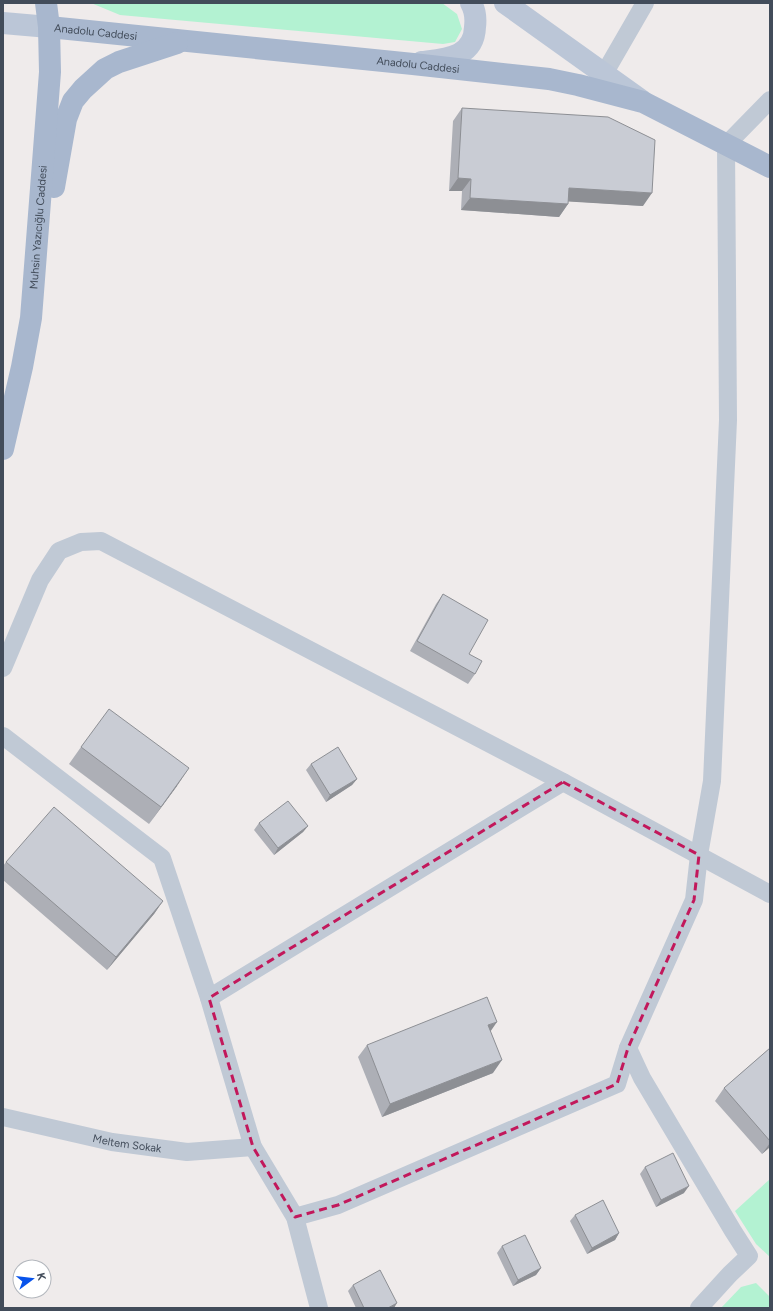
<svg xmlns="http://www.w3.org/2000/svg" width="773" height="1311" viewBox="0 0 773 1311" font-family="Figtree,sans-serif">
  <rect width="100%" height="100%" fill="#efebeb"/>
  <path fill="#b3f2d2" d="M91,3H442L457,14L462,29L455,42L443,44L120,15Z
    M770,1179V1257L756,1244L735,1211Z
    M756,1283L770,1297V1308H721L741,1287Z"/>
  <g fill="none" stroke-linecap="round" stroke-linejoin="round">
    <g stroke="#c0c9d5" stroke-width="18">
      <path d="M604,74L645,3"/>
      <path d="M3,668L40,580L59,551L81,542L101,541L563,782L770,894"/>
      <path d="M3,736L162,858L209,998L253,1147L295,1217L319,1308"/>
      <path d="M209,998L563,782"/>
      <path id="s1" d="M3,1117L112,1142L187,1152L253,1147"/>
      <path d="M295,1217L338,1205L617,1084L628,1048"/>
      <path d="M699,1308L730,1274L749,1256L733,1231L642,1078L628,1048L694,900L699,855L712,781L728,420L726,145L770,100"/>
    </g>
    <path stroke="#bbc6d7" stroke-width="22" d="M505,3L642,101
      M3,23L49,27
      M422,62C445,59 474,58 475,27C476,19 475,10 471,3"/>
    <g stroke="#a8b7ce" stroke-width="22">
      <path id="s2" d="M49,27L413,64L549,79L578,85L643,102L770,167"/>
      <path d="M54,187L66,119L73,101L83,89L105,69L119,62L177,43"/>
      <path id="s3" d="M3,449L22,367L31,318L50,72L49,27L46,3"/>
    </g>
  </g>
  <path fill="#adafb6" d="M462,108L643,206L568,201V204L559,217L461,210L462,191H449L453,121Z
    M443,594L469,654L475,674L468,684L410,651L436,604Z
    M81,747L177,786L149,824L69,764Z
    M311,764L357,779L352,785L326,802L306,770Z
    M259,823L308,826L303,832L274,855L254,830Z
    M6,862L163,901L154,914L107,970L3,880V866Z
    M367,1045L493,1073L382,1117L358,1057Z
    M770,1048V1147L762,1154L715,1101L724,1088Z
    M645,1167L684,1193L656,1207L640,1174Z
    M575,1215L619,1233L615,1240L587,1254L570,1221Z
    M502,1246L541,1268L536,1275L513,1286L497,1253Z
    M353,1285L394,1308H356L348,1291Z"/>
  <path fill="#8d8f94" d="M458,178L471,179L462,191H449Z
    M569,188L652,193L643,206L560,201Z
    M470,198L568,204L559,217L461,210Z
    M189,768L177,786L149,824L161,807Z
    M357,779L352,785L326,802L330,795Z
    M308,826L303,832L274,855L278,848Z
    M163,901L154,914L107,970L116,957Z
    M497,1022L488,1035V1025Z
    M502,1060L493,1073L382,1117L390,1104Z
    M770,1143V1147L762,1154Z
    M689,1186L684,1193L656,1207L661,1200Z
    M619,1233L615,1240L587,1254L592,1248Z
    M541,1268L536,1275L513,1286L518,1280Z
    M397,1303L394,1308H388Z"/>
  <path fill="#c9ccd4" stroke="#8d8f94" d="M462,108L608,117L655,140L652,193L569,188L568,204L470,198L471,179L458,178Z
    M443,594L488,620L469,654L482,661L475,674L417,641Z
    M109,709L189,768L161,807L81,747Z
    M338,747L357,779L330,795L311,764Z
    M288,801L308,826L278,848L259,823Z
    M54,807L163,901L116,957L6,862Z
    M487,997L497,1022L488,1025L502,1060L390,1104L367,1045Z
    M770,1048V1141L724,1088Z
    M673,1153L689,1186L661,1200L645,1167Z
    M603,1200L619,1233L592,1248L575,1215Z
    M525,1235L541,1268L518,1280L502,1246Z
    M380,1270L397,1303L388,1308H364L353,1285Z"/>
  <path fill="none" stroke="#c2185b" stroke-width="3" stroke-dasharray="8 5" stroke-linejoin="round" d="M563,782L699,855L694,900L628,1048L617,1084L338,1205L295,1217L253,1147L209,998Z"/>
  <g text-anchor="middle" stroke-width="3" stroke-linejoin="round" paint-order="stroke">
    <g font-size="11" fill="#424c5a" stroke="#fff">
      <text dy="4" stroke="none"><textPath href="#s2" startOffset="47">Anadolu Caddesi</textPath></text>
      <text dy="4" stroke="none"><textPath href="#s2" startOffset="371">Anadolu Caddesi</textPath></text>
      <text dy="4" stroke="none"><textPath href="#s3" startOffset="225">Muhsin Yazıcığlu Caddesi</textPath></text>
      <text dy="4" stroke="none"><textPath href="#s1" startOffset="127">Meltem Sokak</textPath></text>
    </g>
  </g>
  <rect width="773" height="1311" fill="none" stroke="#424c5a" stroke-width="8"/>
  <g transform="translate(32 1279) rotate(75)"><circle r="19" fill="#ffffff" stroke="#b3b7bd"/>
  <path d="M0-3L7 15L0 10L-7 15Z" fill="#0853eb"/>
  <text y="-6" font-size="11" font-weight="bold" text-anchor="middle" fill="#424c5a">K</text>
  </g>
</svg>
